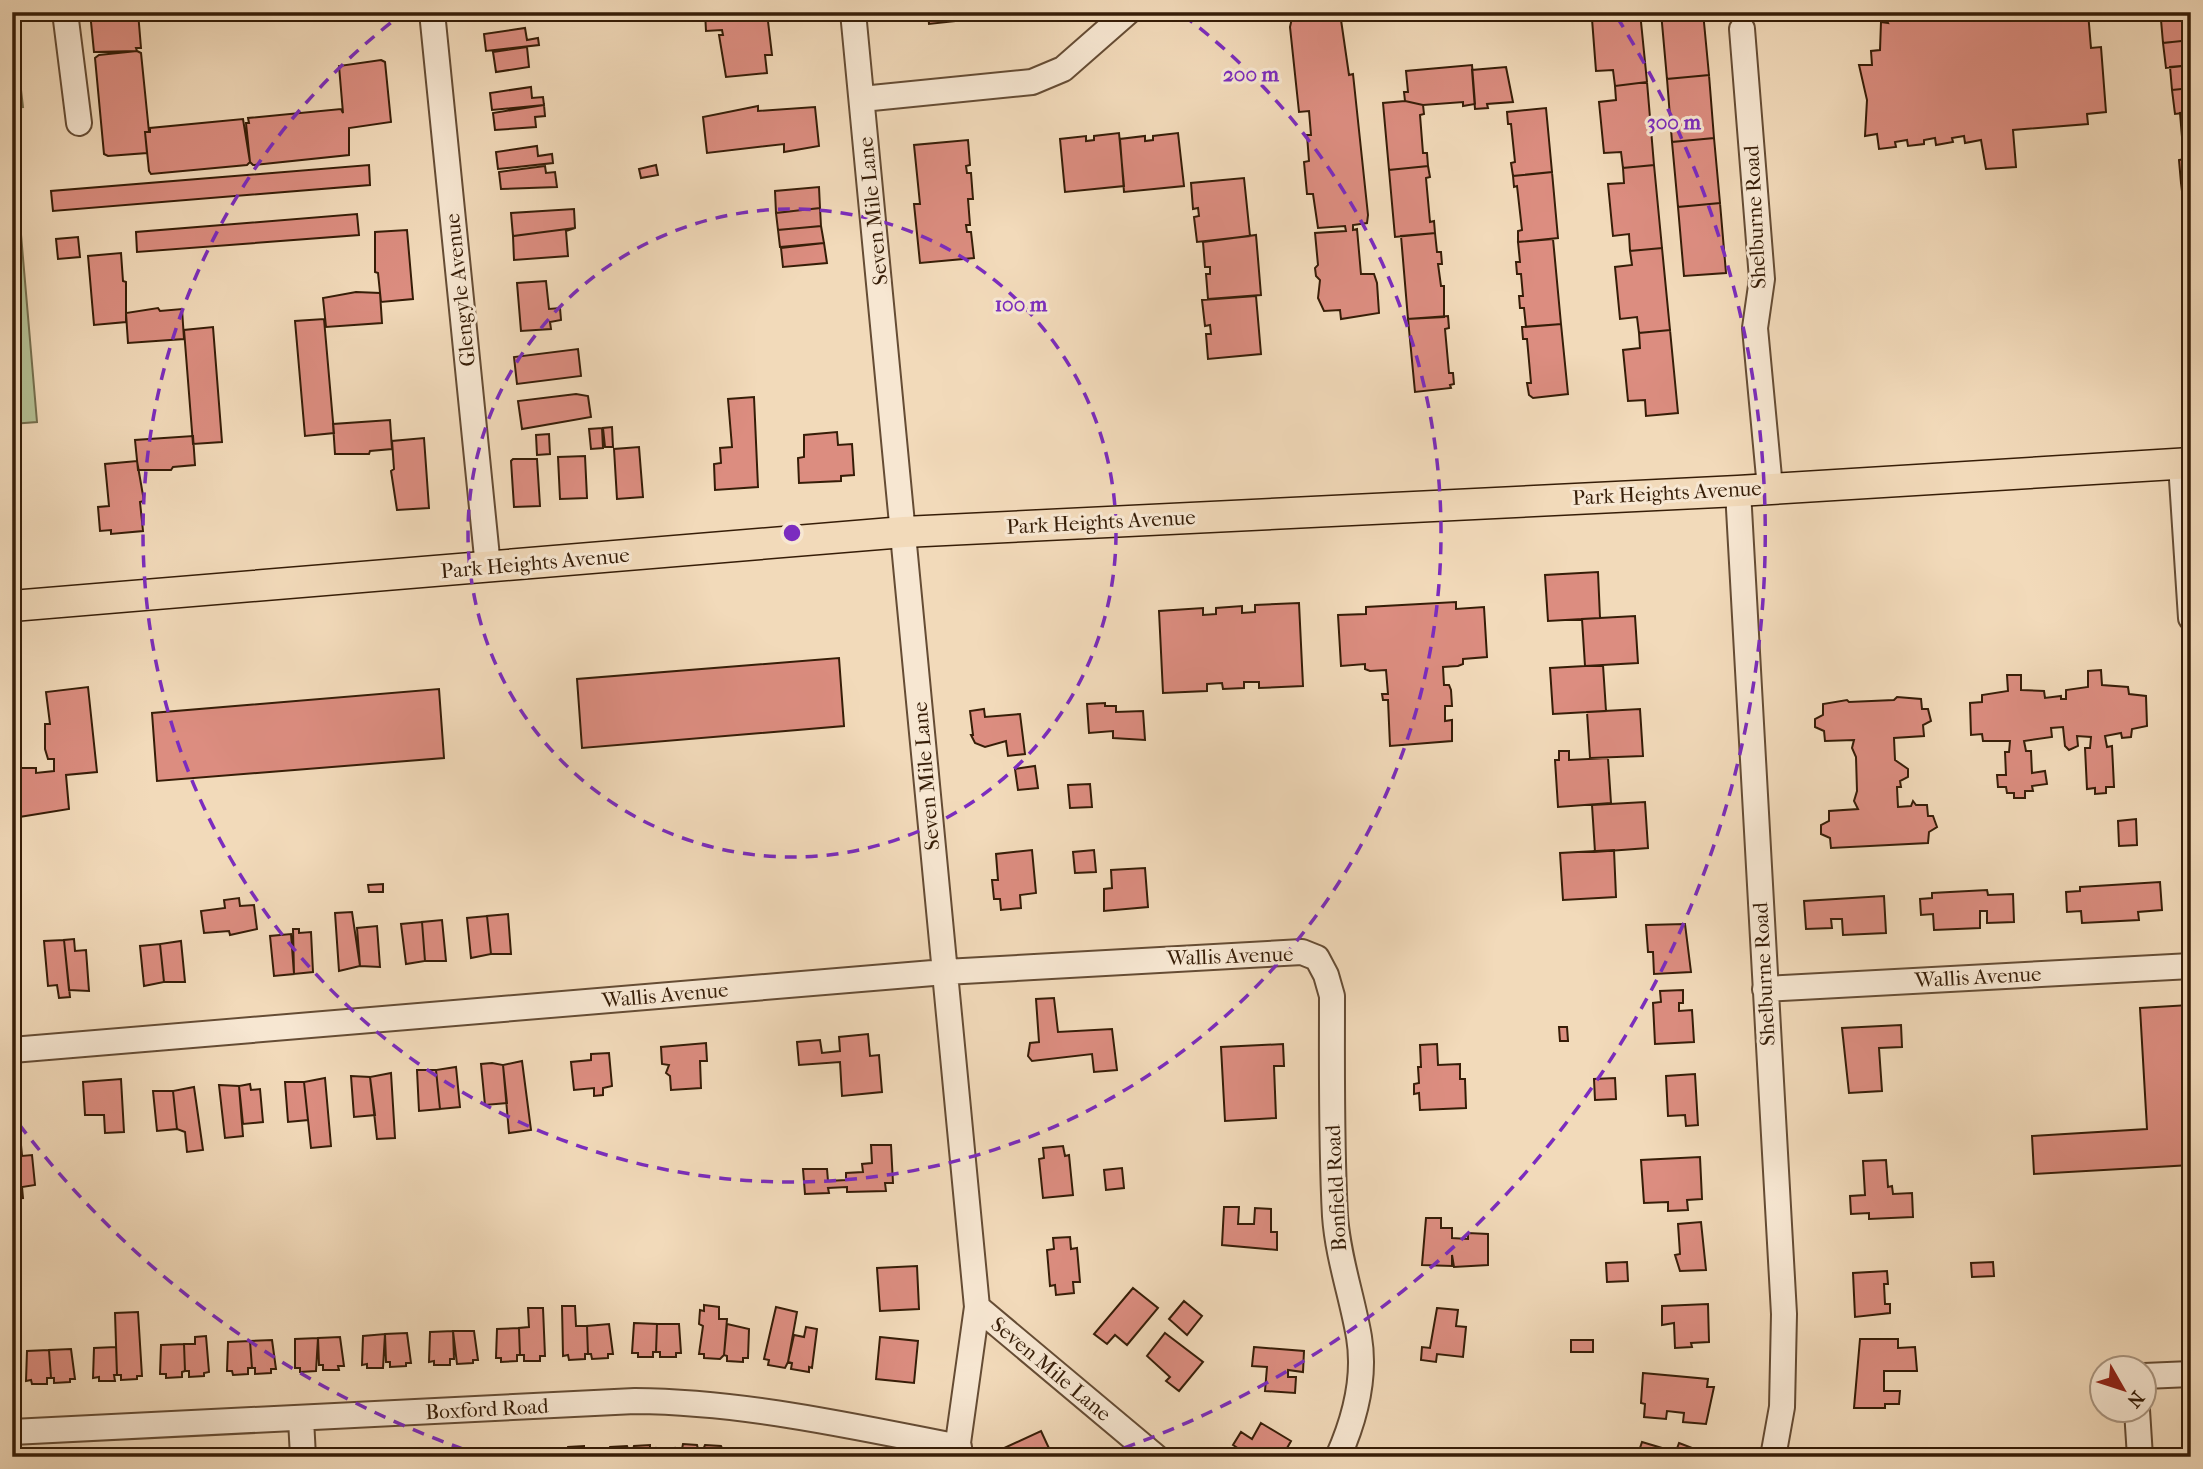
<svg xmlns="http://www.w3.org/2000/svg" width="2203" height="1469" viewBox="0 0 2203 1469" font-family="'IM FELL French Canon',serif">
  <rect width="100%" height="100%" fill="#f2daba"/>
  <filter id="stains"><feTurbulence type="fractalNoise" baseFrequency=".00286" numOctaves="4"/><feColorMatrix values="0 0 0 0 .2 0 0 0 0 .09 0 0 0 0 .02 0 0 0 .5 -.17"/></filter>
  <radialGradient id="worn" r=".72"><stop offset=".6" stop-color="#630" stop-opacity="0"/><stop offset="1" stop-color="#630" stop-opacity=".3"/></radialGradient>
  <path fill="#b4c195" stroke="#756f4e" stroke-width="2" d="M12,12L23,107L12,108Z
    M12,129L37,422L12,424Z"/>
  <path fill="#dc8d80" stroke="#361d07" stroke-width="2" d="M90,12H138L141,48H136L137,51L94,52Z
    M705,12L767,13L772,55H765L767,73L726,77L719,35H723L722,30L706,31Z
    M928,12H1039L929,24Z
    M1608,12H1640L1647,82L1615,86L1613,70L1596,71L1592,19L1608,17Z
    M1661,12H1703L1709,75L1667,79Z
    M1883,12H2088L2091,48L2101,47L2106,112L2087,114L2088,124L2013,130L2016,167L1986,169L1981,140L1965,143L1964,136L1952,138L1953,142L1936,145L1935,138L1924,140V144L1908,146L1907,140L1895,142L1896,147L1879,149L1877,134L1865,136L1867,100L1859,65H1872L1871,51L1880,50L1881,22L1888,23Z
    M1340,13L1349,75L1353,74L1368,215L1367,223L1353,225V230L1357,229L1361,274H1374L1377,283L1379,313L1341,319L1340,310L1324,311L1318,298L1320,280L1316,276L1315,268L1318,265L1315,233L1346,231L1345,226L1318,228L1313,194H1307L1304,162L1309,161L1307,135H1311L1309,111L1299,112L1290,27L1292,18Z
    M2191,17V40L2163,43L2161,20Z
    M525,28L527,40L538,38L539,45L486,51L484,34Z
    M2191,40V65L2166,68L2163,43Z
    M527,47L529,67L496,72L493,52Z
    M137,51L141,53L149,132H145L147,153L108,156L104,154L95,58L99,55Z
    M381,60L385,62L391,122L349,128V155L253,165L250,162L246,123H249L248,118L341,109L343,113L339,66Z
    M1472,65L1475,104L1463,106V102L1423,105L1405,101L1404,92H1408L1406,71Z
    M2191,65V88L2172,90L2170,67Z
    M1506,67L1513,102L1487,104L1488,108L1475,109L1472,70Z
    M1709,75L1714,138L1672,142L1667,79Z
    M1647,82L1654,165L1623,168L1621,152L1604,153L1599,102L1616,100L1615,86Z
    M531,87L532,98L543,97L544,105L492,110L490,93Z
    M2191,88V112L2175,114L2172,90Z
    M1405,101L1423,105L1424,114L1420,115L1423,153H1427L1428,166L1389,170L1383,103Z
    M544,105L545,116L535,117L536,127L495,130L493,113Z
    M758,106V111L815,107L819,146L784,152V144L707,153L703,117Z
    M1546,108L1552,172L1513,176L1511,163L1515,162L1511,124H1508L1507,112Z
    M2191,112V136L2182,137L2180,113Z
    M243,119L250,162L247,165L151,174L149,171L145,132H150V128Z
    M1119,133L1124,186L1065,192L1060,139L1086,136V141L1094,140V136Z
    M1178,133L1184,186L1124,192L1120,139L1145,136V141L1153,140V136Z
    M2191,136V159H2184L2182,137Z
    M1714,138L1720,203L1678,207L1672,142Z
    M968,140L970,165L966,166L967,173H971L973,199H968L970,225H966L967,232H971L974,258L920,263L914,204H920L914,145Z
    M537,146L538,156L552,154L553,163L498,169L496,152Z
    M2184,159H2191V182L2181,183L2179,160Z
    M369,165L370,185L53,211L51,191Z
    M656,165L658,175L641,178L639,169Z
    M1654,165L1662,248L1630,251L1629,234L1613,236L1608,184L1624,183L1623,168Z
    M545,166L546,173L555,172L557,187L501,189L499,172Z
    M1428,166L1430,177L1426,178L1430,222L1434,221L1435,233L1395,237L1389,170Z
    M1552,172L1558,238L1518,242V231L1522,230L1517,186L1514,187L1513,176Z
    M1244,178L1250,236L1197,242L1194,217L1199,216L1198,208L1193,209L1191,183Z
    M2191,182V207L2184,208L2181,183Z
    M819,187L820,208L776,213L775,191Z
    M1720,203L1726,273L1684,276L1678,207Z
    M820,208L821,226L778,230L776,213Z
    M574,209L575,228L513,236L511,213Z
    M357,214L359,235L137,252L136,232Z
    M821,226L824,243L780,247L778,230Z
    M575,228L566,231L568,256L514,260L513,236Z
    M407,230L413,299L381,302L378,273L375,272V232Z
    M1435,233L1437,252H1441L1442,264H1438L1441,286H1444V317L1408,319L1401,236Z
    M1256,235L1261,295L1208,299L1206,274H1210V267H1205L1203,242Z
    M78,237L80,257L58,259L56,239Z
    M1553,239L1561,324L1526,327L1524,308H1520L1519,296H1523L1521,274H1517L1516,262H1520L1518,242Z
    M824,243L827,263L783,267L781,248Z
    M1662,248L1670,330L1639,333L1637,317L1620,319L1615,267L1632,265L1630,251Z
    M121,253L123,281L126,282V322L94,325L88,256Z
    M546,281L549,309L560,308L561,320L550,322L551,329L521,331L517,283Z
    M356,292L380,293L382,323L326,327L323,298Z
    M1256,296L1261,354L1208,359L1206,334H1211L1210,325L1205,326L1202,300Z
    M2191,301V325H2190L2188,302Z
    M158,308L160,311L182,309L184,339L128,343L126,313Z
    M1448,316L1449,328L1445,329L1449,373H1453L1454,384L1450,385L1451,388L1415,392L1408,319Z
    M324,319L334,433L305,436L295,321Z
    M1561,324L1568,394L1533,398L1529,395L1527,383H1531L1527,339H1523L1522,327Z
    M213,327L222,442L193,444L184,330Z
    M1670,330L1678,413L1646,416L1645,400L1628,401L1623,350L1640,348L1639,333Z
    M578,349L581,376L517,384L514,357Z
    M576,394L588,396L591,417L522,429L518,401Z
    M754,397L758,487L715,490L714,464L721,463L720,448L732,447L728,399Z
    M390,420L392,449L370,451L369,454H335L333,424Z
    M612,427L613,447H605L603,428Z
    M602,428L603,448L591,449L589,429Z
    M837,432L838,445L852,444L854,475L841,476V481L799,483L798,458L804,457V435Z
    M549,434L550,454L537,455L536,435Z
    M193,436L195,465L173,467L171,470H138L135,440Z
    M424,438L429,508L397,510L391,471L394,469L392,441Z
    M639,447L643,497L617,499L614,449Z
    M585,456L587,498L560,499L558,457Z
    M513,459H537L540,506L514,507L511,461Z
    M137,461L144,501L140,502L143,531L111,534V530L100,531L98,507L109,506L105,464Z
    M1598,572L1600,618L1548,621L1545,575Z
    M1456,602V609L1484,607L1487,657L1463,659V664L1458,666L1443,667L1444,685H1449L1451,690L1452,706H1445V721L1452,720V741L1390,746L1388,700H1383L1382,694H1388L1386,670L1370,671L1365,669V664L1341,666L1338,615L1366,614V607Z
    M1299,603L1303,686L1259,688V682H1244V688L1223,689L1222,683L1207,684V691L1163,693L1159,611L1203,608V615L1216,614V608L1242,606V613L1255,612V605Z
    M1635,616L1638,663L1585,666L1582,619Z
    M839,658L844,726L582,748L577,679Z
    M1603,665L1606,711L1553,714L1550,668Z
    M2101,670L2102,685L2128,687L2129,694L2146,696L2147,726L2132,729L2131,737L2122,738L2121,733L2105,736L2107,747L2112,746L2114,787H2106V793L2095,794V788L2087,789L2085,748H2090L2091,737L2077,736L2078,746L2069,750L2065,746L2063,727L2051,728L2052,737L2024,741L2026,751H2031L2032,773L2045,771L2047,784L2032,786L2033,791H2025V798H2014V793H2007L2006,787H1998L1997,775H2006L2005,752H2009L2010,741H1983L1982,734L1971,735L1970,703L1982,702V695L2008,691L2007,675H2021V690L2044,691L2045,698L2061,696V699H2066V690L2088,687V671Z
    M88,687L97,772L66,775L69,809L13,818L12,768H36V773L54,771V759H48L45,749V724H50L46,692Z
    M439,689L444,758L157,781L152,713Z
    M1897,697L1921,699L1922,709H1928L1931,721L1923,725L1924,736L1894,738L1895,760L1908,769V777L1900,781L1901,787H1897L1898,807L1911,806L1913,801L1916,805H1927L1928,816H1933L1937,827L1929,832L1928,843L1831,848L1830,838L1821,834V825L1829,821V811L1858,809L1854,801L1857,791L1856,757L1852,748L1854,740L1825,741L1824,731L1815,727V719L1823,715V704L1847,700L1849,702L1894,700Z
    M1105,703V706H1116V712L1143,711L1145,740L1113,738V731L1089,733L1087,704Z
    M984,709L985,717L1020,714L1025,754L1008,756L1006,741L985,747L975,743L971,735H973L970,711Z
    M1640,709L1643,756L1590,758L1587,712Z
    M1559,751H1569V760L1608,758L1611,803L1558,807L1555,760H1559Z
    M1035,766L1038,788L1018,790L1015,769Z
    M1090,784L1092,807L1070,808L1068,785Z
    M1645,802L1648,848L1595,852L1592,805Z
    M2136,819L2137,845L2119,846L2118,821Z
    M1032,850L1036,893L1020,895L1021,908L1001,910L1000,899H994L992,880H998L996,854Z
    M1094,850L1096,872L1075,873L1073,852Z
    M1614,850L1616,897L1563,900L1560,853Z
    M1145,868L1148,907L1104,911V889L1112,888L1111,870Z
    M2160,882L2162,910L2138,912L2139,920L2082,923L2081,911L2067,912L2066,892L2080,891V887Z
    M383,884V892H369L368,885Z
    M1987,890L1988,895L2013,894L2014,922L1987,923V911H1980V928L1934,930L1933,914L1921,915L1920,899L1932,898V893Z
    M1884,896L1886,933L1843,935L1842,919H1831L1832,928L1806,929L1804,901Z
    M239,898L240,906L254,905L257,929L230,935L229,931L204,933L201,911L225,908L224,900Z
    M352,912L360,966L339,971L335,913Z
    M508,914L511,954H491L487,916Z
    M487,916L491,954L471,958L467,918Z
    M442,920L446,961H425L422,922Z
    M422,922L425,961L406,964L401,924Z
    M1685,924L1691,972L1654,974L1653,952H1648L1646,925Z
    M377,926L380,967L360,966L357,928Z
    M293,929H299V933L311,932L313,972L294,974Z
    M291,934L294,974L274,976L270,936Z
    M74,939L75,951L86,950L89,991L69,990L64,940Z
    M64,940L70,997L59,998L57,985L48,986L44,941Z
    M181,941L185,982H164L160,944Z
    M160,944L164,982L144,986L140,946Z
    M16,955L19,996H12V956Z
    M1683,990V1003H1679V1011L1692,1010L1694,1042L1655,1044L1653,1003L1661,1002L1660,991Z
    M1054,998L1058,1032L1112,1029L1117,1070L1094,1072L1092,1054L1032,1061L1028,1056L1030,1043L1039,1042L1036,999Z
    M2189,1005L2191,1165L2034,1174L2032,1136L2147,1129L2140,1008Z
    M1901,1025L1902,1047L1879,1048L1882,1091L1849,1093L1842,1028Z
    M1559,1027H1567L1568,1041H1560Z
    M868,1034L870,1056L879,1055L882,1092L842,1096L840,1062L799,1065L797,1042L820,1040L822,1053L840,1051L839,1037Z
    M706,1043L707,1061H700L701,1088L671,1090L670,1076L666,1073L669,1065L662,1064L661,1047Z
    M1283,1044L1284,1066H1274L1276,1118L1225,1121L1221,1047Z
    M1437,1044L1438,1065L1460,1064V1079H1465L1466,1108L1420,1110L1419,1093L1414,1094V1084L1419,1083L1418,1067H1421L1420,1045Z
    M609,1053L612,1086L603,1088V1095L594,1096V1088L574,1090L571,1062L591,1060V1054Z
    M522,1061L531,1130L509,1133L503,1065Z
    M492,1063L503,1065L507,1103L485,1105L481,1064Z
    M456,1067L460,1107L440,1109L436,1070Z
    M417,1070H436L440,1109L419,1111Z
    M391,1073L395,1138L377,1139L370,1077Z
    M1695,1074L1698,1125L1686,1126L1685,1115L1668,1116L1666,1076Z
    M351,1076L370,1077L375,1115L354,1117Z
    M325,1078L331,1146L311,1148L304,1082Z
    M1615,1078L1616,1099L1595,1100L1594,1079Z
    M121,1079L124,1132L105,1133L104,1115H85L83,1082Z
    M285,1082H304L308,1120L288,1122Z
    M250,1084L251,1090L260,1089L263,1122L243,1124L239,1086Z
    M219,1085L239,1086L243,1136L225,1138Z
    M194,1087L203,1150L187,1152L185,1132L177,1129L173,1091Z
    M153,1091H173L177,1129L157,1131Z
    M17,1101L22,1156L32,1155L35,1185L22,1187L23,1198L12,1199V1102Z
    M871,1145H891L893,1183H885L886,1191L847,1192V1187L828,1188L829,1193L805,1194L803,1169H827L828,1181L846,1180V1173L863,1172L862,1164L872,1163Z
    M1063,1146L1065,1156L1069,1155L1073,1195L1043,1198L1039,1159L1044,1158L1043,1148Z
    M1700,1157L1702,1199L1687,1200L1688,1210L1668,1211V1202L1644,1203L1641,1160Z
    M1886,1160L1888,1187L1892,1186L1893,1194L1912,1193L1913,1217L1869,1219V1213L1851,1214L1850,1196L1865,1195L1863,1161Z
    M1122,1168L1124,1188L1106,1190L1104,1170Z
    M1224,1207H1239L1238,1224H1254L1255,1208L1271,1209V1232H1277V1250L1222,1245Z
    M1426,1218H1441V1228H1452V1238L1468,1239V1233L1488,1234V1265L1454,1267L1452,1255V1266L1422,1265Z
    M1701,1222L1706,1270L1680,1271L1675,1255L1680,1254L1678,1224Z
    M1070,1237L1071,1249L1077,1248L1080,1282H1073L1074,1293L1056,1295L1055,1285L1050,1286L1047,1250L1054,1249L1053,1238Z
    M1627,1262L1628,1281L1607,1282L1606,1263Z
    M1993,1262L1994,1276L1972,1277L1971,1263Z
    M917,1266L919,1309L880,1311L877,1268Z
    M1887,1271L1888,1284H1884L1885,1304H1890V1313L1855,1317L1853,1273Z
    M1133,1288L1158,1308L1127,1345L1115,1335L1107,1344L1094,1334Z
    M1184,1301L1202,1316L1187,1335L1169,1319Z
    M1708,1304L1709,1342L1691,1343L1692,1347L1675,1348L1674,1323L1662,1325V1306Z
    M704,1305L719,1307V1319H727L724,1355L720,1359L704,1358V1354H699L703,1326L699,1324L700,1310L704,1311Z
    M562,1306H575L576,1326H587L588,1354H585V1359L569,1360L568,1355L563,1356Z
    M776,1307L797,1312L788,1362L785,1368L768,1365L769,1360L764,1359Z
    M528,1308H543L545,1356H540V1361H524V1355H520L519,1328L529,1327Z
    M1437,1308L1458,1310L1456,1326L1466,1327L1463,1357L1437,1354L1436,1362L1421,1360L1422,1347L1430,1348Z
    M138,1312L142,1376H137V1379L121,1380V1375H117L115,1313Z
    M634,1323L657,1324L656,1352H653V1357H638V1353H632Z
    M609,1324L613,1354H608V1358L592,1359L591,1354H588L587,1326Z
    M657,1324H679L681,1353H676V1357H660V1352H656Z
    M727,1324L749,1329L748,1358H743V1362L727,1361V1356L724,1355Z
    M806,1327L817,1329L812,1368L809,1367V1372L791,1369L792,1363L788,1362L794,1335L804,1337Z
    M519,1328L520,1355H517V1361L501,1362V1358H496L497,1329Z
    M453,1331L454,1359H450V1365H434V1361L429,1362L430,1332Z
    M453,1331H474L478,1360H473V1363L457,1364Z
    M407,1333L411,1363H406V1366L390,1367V1362H386L385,1334Z
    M1165,1333L1203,1362L1179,1391L1166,1381L1170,1377L1147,1356Z
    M385,1334L383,1368H367V1364L362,1365L363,1336Z
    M206,1336L209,1372L204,1373V1376L189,1377V1371H185L184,1344H195V1337Z
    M340,1337L344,1366H338L339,1370H323V1365H319L318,1338Z
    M880,1337L918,1341L914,1383L876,1379Z
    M318,1338L316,1371L300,1372V1368H295V1339Z
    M1860,1339H1898V1348L1915,1347L1917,1371H1884V1391H1900L1899,1404H1885V1408H1854Z
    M272,1340L276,1369H271V1373L255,1374V1368H252L250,1341Z
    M1571,1340H1593V1352H1571Z
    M250,1341L252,1368H248V1374L233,1375L232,1371H227L228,1342Z
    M184,1344L185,1371L182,1372V1377L166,1378V1374H160L161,1345Z
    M116,1347L117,1375H114L115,1381H99V1377L93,1378L94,1348Z
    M1254,1347L1304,1351L1303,1372L1288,1370V1377H1296L1295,1393L1265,1391L1267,1367L1252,1366Z
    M71,1349L75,1379H70V1382L54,1383V1378H51L49,1350Z
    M49,1350L51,1378H47V1384H32L31,1380L26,1381L27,1351Z
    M1643,1373L1708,1379L1707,1387H1714L1706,1424L1683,1422L1684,1413L1667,1411L1666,1419L1644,1417L1645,1404L1641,1403Z
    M1261,1423L1291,1441L1282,1457H1241L1244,1452L1233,1445L1241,1432L1252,1439Z
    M1041,1431L1053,1457H1006L1002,1449Z
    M1642,1442L1662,1448L1660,1456L1663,1457H1637Z
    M1679,1443L1695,1449L1693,1457H1674Z
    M683,1444L697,1445L700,1457H678L676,1448L682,1449Z
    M650,1445V1449L655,1448L653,1457H631L634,1446Z
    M705,1445L721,1446L725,1455L700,1457Z
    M584,1446V1450H589L587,1457H565L568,1447Z
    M627,1446L631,1457H607L606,1454L610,1447Z
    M544,1448H561L565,1457H542L540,1452H544Z
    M503,1450H519L524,1456L500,1457L503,1456Z
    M756,1450L767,1452L766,1457H744V1454L755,1456Z
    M479,1451H496V1456L500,1457H475Z
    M455,1452V1456L460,1457H439L438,1453Z
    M432,1453V1457H415V1454Z"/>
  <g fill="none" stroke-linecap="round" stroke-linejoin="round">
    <defs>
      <path id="minor" d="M65,12L79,123
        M432,12L488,567
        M853,12L977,1307L1156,1457
        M1742,29L1762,279L1755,328L1770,488
        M862,99L1032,82L1063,69L1128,12
        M2181,464L2191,618
        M1738,491L1784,1314L1782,1407L1773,1457
        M1765,989L2191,966
        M12,1050L945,972L1302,952L1317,958L1326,975L1332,996C1332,1069 1331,1143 1335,1216C1338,1258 1352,1296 1359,1337C1366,1379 1355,1419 1338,1457
        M2144,1376L2191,1374
        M2137,1410L2140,1457
        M301,1419L303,1457
        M12,1432L635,1401C745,1402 851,1426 959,1447
        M956,1457L977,1307"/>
      <path id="major" d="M12,606L904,532L1738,491L2191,463"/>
    </defs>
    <use href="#minor" stroke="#654c34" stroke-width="28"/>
    <use href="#major" stroke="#361d07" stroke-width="33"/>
    <use href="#minor" stroke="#f7e7d2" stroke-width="24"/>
    <use href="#major" stroke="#f2daba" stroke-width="30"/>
  </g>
  <g fill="none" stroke="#7b2cbf" stroke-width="3.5" stroke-dasharray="12 9">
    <circle cx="792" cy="533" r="324"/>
    <path d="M1183 15A649 649 0 1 1 401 15"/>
    <path d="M483 1456A973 973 0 0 1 15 1119M1617 17A973 973 0 0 1 1101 1456"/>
  </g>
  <g text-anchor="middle" stroke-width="6" stroke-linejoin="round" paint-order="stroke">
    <g font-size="21" fill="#361d07" stroke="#f7e7d2">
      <text transform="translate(873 211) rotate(-96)" y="7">Seven Mile Lane</text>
      <text transform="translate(1755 217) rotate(-93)" y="7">Shelburne Road</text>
      <text transform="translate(460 290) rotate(-96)" y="7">Glengyle Avenue</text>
      <text transform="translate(1667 493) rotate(-3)" y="7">Park Heights Avenue</text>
      <text transform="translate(1101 522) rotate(-3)" y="7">Park Heights Avenue</text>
      <text transform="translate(535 563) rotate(-5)" y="7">Park Heights Avenue</text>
      <text transform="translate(926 776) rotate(-95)" y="7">Seven Mile Lane</text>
      <text transform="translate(1230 956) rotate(-2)" y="7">Wallis Avenue</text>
      <text transform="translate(1764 974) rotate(-93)" y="7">Shelburne Road</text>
      <text transform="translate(1978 977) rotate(-3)" y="7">Wallis Avenue</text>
      <text transform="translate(665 995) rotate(-5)" y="7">Wallis Avenue</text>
      <text transform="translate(1336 1188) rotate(-93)" y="7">Bonfield Road</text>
      <text transform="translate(1051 1369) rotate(40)" y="7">Seven Mile Lane</text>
      <text transform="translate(487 1409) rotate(-3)" y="7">Boxford Road</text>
    </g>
  </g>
  <circle cx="792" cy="533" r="10" fill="#7b2cbf" stroke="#f7e7d2" stroke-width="3.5"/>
  <g font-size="21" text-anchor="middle" font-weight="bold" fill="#7b2cbf" stroke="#f7e7d2" stroke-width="6" stroke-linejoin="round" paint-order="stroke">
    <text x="1251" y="81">200 m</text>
    <text x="1674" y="129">300 m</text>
    <text x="1021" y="311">100 m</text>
  </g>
  <rect width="2203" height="1469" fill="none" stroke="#f2daba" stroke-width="42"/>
  <rect x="14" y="14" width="2175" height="1441" fill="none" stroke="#361d07" stroke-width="3.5"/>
  <rect x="21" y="21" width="2161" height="1427" fill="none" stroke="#361d07" stroke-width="2"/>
  <g transform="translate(2123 1389) rotate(129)"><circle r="33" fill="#f7e7d2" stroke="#aa9681" stroke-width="2"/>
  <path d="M0-5L12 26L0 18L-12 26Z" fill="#8f2418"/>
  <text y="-10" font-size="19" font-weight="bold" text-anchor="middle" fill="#361d07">N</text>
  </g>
  <rect width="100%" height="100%" filter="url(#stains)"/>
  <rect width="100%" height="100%" fill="url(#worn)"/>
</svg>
